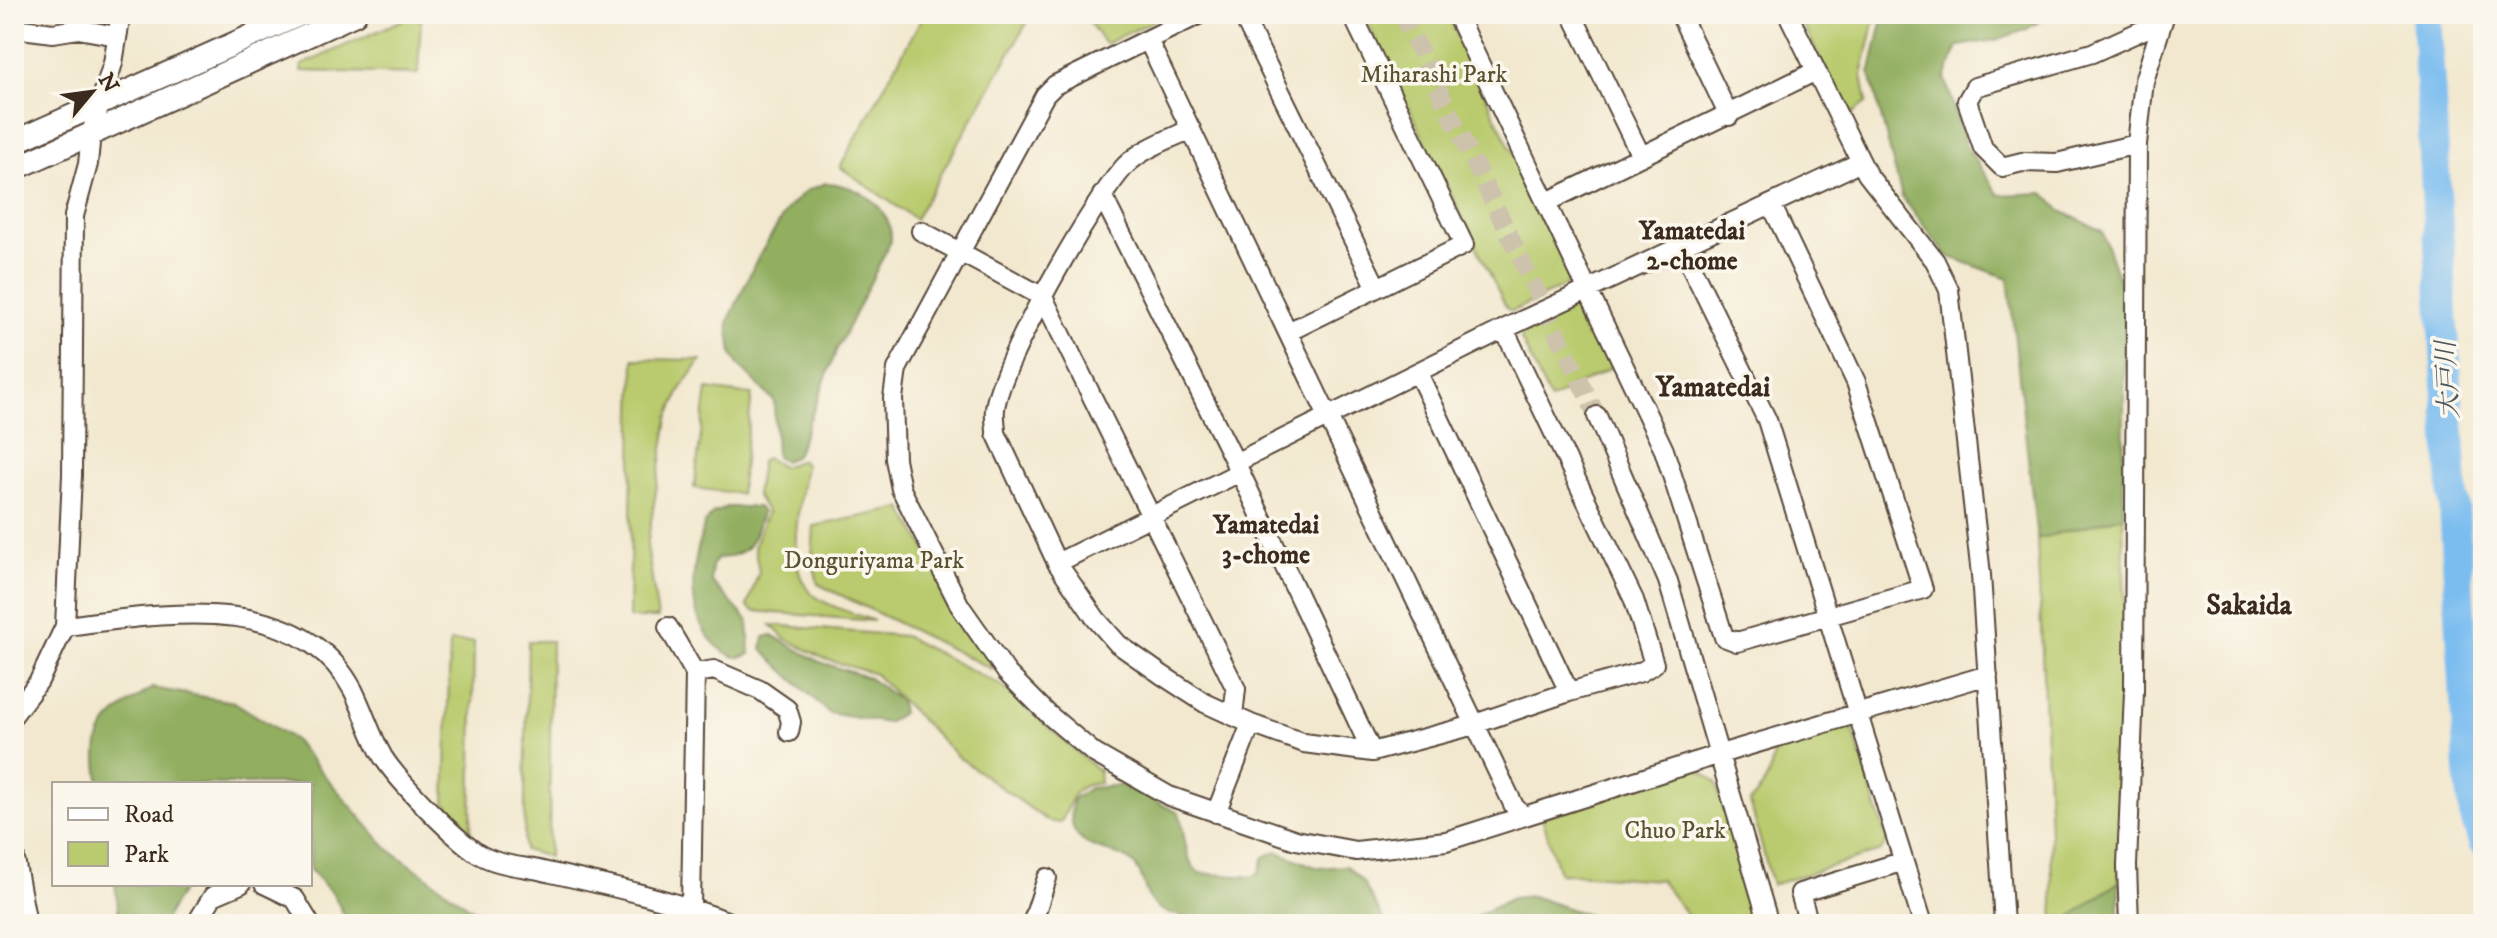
<svg xmlns="http://www.w3.org/2000/svg" width="2497" height="938" viewBox="0 0 2497 938" font-family="'IM FELL DW Pica','Noto Serif JP',serif">
  <rect width="100%" height="100%" fill="#fbf7ec"/>
  <filter id="ink" filterUnits="userSpaceOnUse"><feTurbulence type="fractalNoise" baseFrequency=".0125" numOctaves="2"/><feDisplacementMap in="SourceGraphic" scale="16" xChannelSelector="R" yChannelSelector="G"/><feConvolveMatrix kernelMatrix="1 2 1 2 8 2 1 2 1" color-interpolation-filters="sRGB"/></filter>
  <filter id="wash" filterUnits="userSpaceOnUse"><feTurbulence type="fractalNoise" baseFrequency=".006" numOctaves="4" result="noise"/><feDisplacementMap in="SourceGraphic" scale="32" xChannelSelector="R" yChannelSelector="G"/><feGaussianBlur stdDeviation="1.8" result="paint"/><feColorMatrix in="noise" values="0 0 0 0 0 0 0 0 0 0 0 0 0 0 0 0 0 1.4 0 .05"/><feComposite in="paint" operator="in"/></filter>
  <g filter="url(#wash)">
    <rect width="100%" height="100%" fill="#f2e8cf"/>
    <path fill="#b9cb6e" stroke="#7a7a46" stroke-width="2" d="M416,14L421,18L418,74L301,71L302,65Z
      M924,14H1032L915,219L840,167Z
      M1083,14H1168L1105,44Z
      M1363,14H1447L1570,274L1568,284L1513,311L1507,309Z
      M1798,14H1876L1862,76L1867,102L1848,117Z
      M1580,302L1588,308L1616,365L1550,400L1521,339L1523,331Z
      M634,359L701,360L681,389L668,418L647,546L658,618H629Z
      M707,389L752,395L740,494L694,488Z
      M767,458L782,467L802,460L805,465C801,500 781,574 816,597C832,608 856,614 874,621L753,611L747,606L759,572L754,546L767,512L756,495L761,461Z
      M902,508L989,659L992,669L818,584L812,556L814,526Z
      M2123,516L2126,659L2119,882L2061,924H2054L2037,539Z
      M771,625L904,636L1000,685L1099,771L1100,783C1067,785 1074,803 1060,823L1048,821L957,756L875,674L825,659L784,638Z
      M528,641H551L549,857L524,850Z
      M450,642H474L471,831L445,802Z
      M1839,728L1853,730L1887,841L1881,851L1772,885L1750,802C1767,785 1772,769 1775,746Z
      M1697,768L1716,782L1758,924H1694L1660,880L1559,873L1542,817Z"/>
    <path fill="#92af61" stroke="#666c40" stroke-width="2" d="M1884,14H2044L2043,19L2025,30L1996,40L1958,46L1945,78L1966,146L1999,195L2044,193L2061,211L2102,231L2125,297L2123,516L2037,539L2008,278L1947,256L1902,197L1870,74Z
      M826,183C858,185 892,206 891,241L837,349L796,456L784,461L776,456L774,401L738,365L732,354L728,322L756,261L788,208L806,191Z
      M727,507H758L762,513C751,545 752,553 717,559L712,566L711,581L748,621L750,654C739,660 731,657 722,650C683,621 691,566 705,523L713,513Z
      M772,635L820,662L869,678L900,701L902,713L887,723L829,713L762,650L764,637Z
      M152,688L234,702L293,739L387,848L493,924H349L333,894L310,870V784H100C89,727 108,718 152,688Z
      M1123,785L1179,813C1186,833 1183,859 1199,873L1253,877L1259,872L1264,857L1276,851L1318,868L1347,866L1363,882L1386,924C1342,924 1187,931 1157,907C1141,895 1147,873 1130,861C1104,844 1062,853 1073,799L1090,788Z
      M2119,882V924H2061Z
      M115,884H186L166,917V924H120Z
      M1532,896L1608,922V924H1461L1512,898Z"/>
    <g fill="none" stroke-linecap="round" stroke-linejoin="round">
      <path stroke="#7bbdf0" stroke-width="30" d="M2426,14L2469,771L2474,815L2483,842"/>
    </g>
  </g>
  <g filter="url(#ink)">
    <g fill="none" stroke-linecap="round" stroke-linejoin="round">
      <path stroke="#cdc2ac" stroke-width="18" stroke-dasharray="18 9" stroke-linecap="butt" d="M1402,14L1597,416"/>
      <defs>
        <path id="minor" d="M1200,14L1055,85L1045,95L897,369L893,398L895,459L901,489L960,606L1007,673L1049,715L1094,753L1169,796L1296,840L1356,851L1446,841L1720,754L1988,675
          M1242,14L1377,288
          M1456,14L1664,450L1724,637L1737,642L1923,589L1856,382L1771,204
          M1572,14L1641,156
          M1680,14L1729,116
          M1788,14L1867,174L1935,261L1949,290L1981,575L2004,924
          M14,28L53,33L78,29L117,36
          M1148,40L1514,806L1523,816
          M1191,129C1170,139 1143,148 1126,165C1093,200 1000,363 995,409C994,416 996,425 996,433L1057,563L1096,619L1118,644L1162,675L1205,703L1251,724L1304,743L1372,752L1463,728L1569,692L1641,672L1654,664L1634,600L1504,329
          M2137,144L2057,163L2022,162L2002,167L1983,148L1967,101L1975,87L2092,53L2161,22
          M1102,195L1240,472L1372,752
          M1547,202L1816,71
          M921,231L1043,297L1236,689L1233,716
          M1681,246L1767,420L1923,924
          M1290,331L1464,245L1352,14
          M1418,373L1569,692
          M1597,416L1668,581L1769,924
          M1235,463L1504,329L1861,162
          M1057,563L1240,472
          M65,626C158,615 299,588 353,690C364,712 371,736 383,757C399,782 452,836 477,853C497,866 524,866 547,872C610,886 674,900 734,924
          M668,627L695,673L691,907
          M695,673L714,670L760,690L787,709L791,722L789,732
          M14,714L39,681L65,626L72,475L74,216L88,164L91,133L113,63L121,14
          M1216,813L1251,724
          M14,854L27,924
          M264,884L295,899L310,924
          M196,924L213,896L241,884
          M1032,924L1047,878
          M1809,924L1800,893L1901,862
          M2129,924L2127,866L2134,691L2137,144L2144,81L2165,14"/>
        <path id="major" d="M14,142L301,14
          M14,169L355,14"/>
      </defs>
      <use href="#minor" stroke="#564639" stroke-width="22"/>
      <use href="#major" stroke="#564639" stroke-width="26"/>
      <use href="#minor" stroke="#fff" stroke-width="18"/>
      <use href="#major" stroke="#fff" stroke-width="22"/>
    </g>
  </g>
  <g text-anchor="middle" stroke-width="7" stroke-linejoin="round" paint-order="stroke">
    <g font-size="24" fill="#5a5232" stroke="#fbf7ec">
      <text x="1434" y="82">Miharashi Park</text>
      <text x="874" y="568">Donguriyama Park</text>
      <text x="1675" y="838">Chuo Park</text>
    </g>
    <g font-size="26" font-weight="bold" fill="#3b2a1e" stroke="#fbf7ec">
      <text x="1692" y="239">Yamatedai<tspan x="1692" dy="30">2-chome</tspan></text>
      <text x="1266" y="533">Yamatedai<tspan x="1266" dy="30">3-chome</tspan></text>
    </g>
    <g font-size="26" font-style="italic" fill="#4e565d" stroke="#fbf7ec">
      <text transform="translate(2447 380) rotate(-93)" y="9">大戸川</text>
    </g>
    <g font-size="28" font-weight="bold" fill="#3b2a1e" stroke="#fbf7ec">
      <text x="1713" y="396">Yamatedai</text>
      <text x="2249" y="614">Sakaida</text>
    </g>
  </g>
  <rect width="2497" height="938" fill="none" stroke="#fbf7ec" stroke-width="48"/>
  <rect x="52" y="782" width="260" height="104" fill="#fbf7ec" stroke="#aea59a" stroke-width="2"/>
  <rect x="68" y="808" width="40" height="12" fill="#ffffff" stroke="#aea59a" stroke-width="2"/>
  <text x="124" y="822" font-size="24" fill="#3b2a1e">Road</text>
  <rect x="68" y="842" width="40" height="24" fill="#b9cb6e" stroke="#aea59a" stroke-width="2"/>
  <text x="124" y="862" font-size="24" fill="#3b2a1e">Park</text>
  <g transform="translate(92 92) rotate(61)" stroke="#fbf7ec" stroke-width="6" paint-order="stroke">
  <path d="M0-6L14 30L0 20L-14 30Z" fill="#3b2a1e"/>
  <text y="-12" font-size="22" font-weight="bold" text-anchor="middle" fill="#3b2a1e">N</text>
  </g>
</svg>
